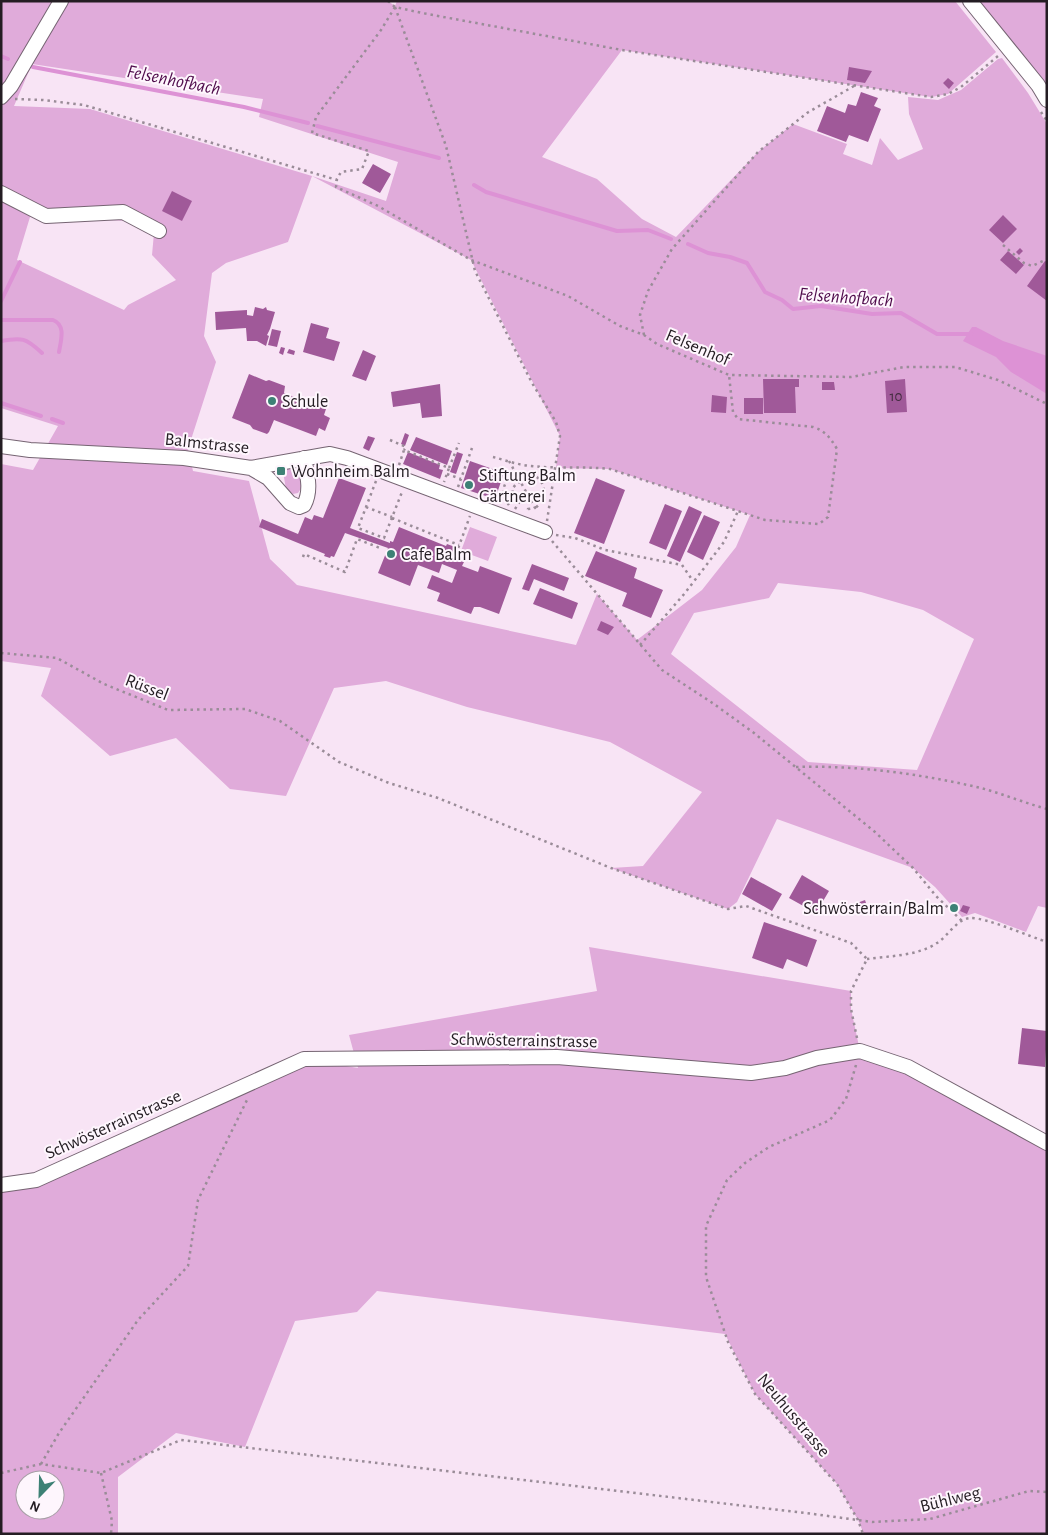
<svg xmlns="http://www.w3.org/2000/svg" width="1048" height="1535" viewBox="0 0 1048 1535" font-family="'Alegreya Sans',sans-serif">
  <rect width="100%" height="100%" fill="#f8e4f5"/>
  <path fill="#e0abda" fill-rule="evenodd" d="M1,1H388L395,6L397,1H955L996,52L948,94L931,97L622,50L542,157L597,179L642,219L676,237L758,152L793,124L847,144L843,154L872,165L880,138L898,160L923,149L909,114L908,97L938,100L961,90L998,59L1002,58L1028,93L1047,124V908L1038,906L1026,932L975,913L962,917L935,887L913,868L777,819L737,902L728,909L611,868L643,866L702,792L610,742L467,707L386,681L334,688L286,796L230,789L176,738L110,756L41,696L51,668L1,661V464L33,470L58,426L1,408ZM32,64L263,99L259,117L398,162L386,201L312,176L90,109L14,106ZM312,176L471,260L560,436L556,468L610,469L750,515L736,547L702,590L637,640L597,594L576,645L297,585L270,559L249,481L193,471L188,449L216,362L204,336L212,273L226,263L288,242ZM30,217L155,222L152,255L176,280L128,305L124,310L17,260ZM778,583L861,592L923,610L974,639L917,770L808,762L671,654L694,613L769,598Z
    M977,1H1047V92Z
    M296,467L299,470L302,487L298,493L293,494L286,489L283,472L285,468Z
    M470,527L497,537L488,561L461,551Z
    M589,947L851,991V1009L860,1051L1047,1143V1534H864L858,1520L837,1484L755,1394L725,1334L377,1291L357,1312L295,1321L245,1447L176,1433L118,1477V1534H1V1185L36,1180L304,1059L358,1068L349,1035L597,991ZM25,1480H55V1510H25Z"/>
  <path fill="#dd92d5" d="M972,327H976L1003,341L1047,356V394L1011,372L996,357L963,341Z"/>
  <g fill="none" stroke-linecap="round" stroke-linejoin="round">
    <path stroke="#dd92d5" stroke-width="4" d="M1,56L8,59
      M33,67L244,107L308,123
      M317,126L439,158
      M474,185L486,192L617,231L648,230L671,239
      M688,244L708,253L730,257L747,263L765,292L782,300L793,309L821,306L872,314L901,313L937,334H972
      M1,301L20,262
      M1,320H53C66,325 61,340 59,352
      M1,341C22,337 26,338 42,353
      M1,403L41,416
      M52,419L63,423"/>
  </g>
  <path fill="#a05999" d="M849,67L872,71L865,83L847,80Z
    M948,78L954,83L949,89L943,83Z
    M861,92L878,98L874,106L881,109L868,142L849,135L846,142L817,131L827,106L845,113L848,104L856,106Z
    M373,164L391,174L380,193L362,183Z
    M172,191L192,201L182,221L162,211Z
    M1003,215L1017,229L1003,243L989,230Z
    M1020,248L1023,251L1019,255L1016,252Z
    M1008,251L1024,265L1016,274L1000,260Z
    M1045,261L1047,262V301L1027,286Z
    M255,307L263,309L266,307L267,310L275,312L270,329L267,335L269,336L266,346L257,341H247L246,328L216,330L215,312L247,310V315L253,316Z
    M311,323L329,328L326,338L340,342L334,361L303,352Z
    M272,329L281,331L277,347L268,345Z
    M281,347L285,348L283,355L279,353Z
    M289,349L295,351L294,355L287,353Z
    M363,350L376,356L366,381L352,376Z
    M249,374L266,381L269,380L285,386L284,393L326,409L324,415L330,418L325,431L319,428L316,436L274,420L269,432L267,434L253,429L250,425L232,418Z
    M763,379H799V387H795L796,413H764Z
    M905,379L907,412L887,413L885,381Z
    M822,382H834L835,390H822Z
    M440,384L442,416L422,418L420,403L393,407L391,392Z
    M712,395L727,397L726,413L711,412Z
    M744,398H763V414H744Z
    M405,433L409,435L405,446L401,444Z
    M368,436L375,438L369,451L363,448Z
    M416,437L452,451L447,465L410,450Z
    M408,452L440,465L439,469L443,470L440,479L403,464Z
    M457,452L463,454L456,474L450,472Z
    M470,461L504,473L495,499L461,488Z
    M339,478L366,488L350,528L390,543V541L393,542L399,527L446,546L447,544L455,547L452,553L457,555L456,559L464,562L462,566L478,572L480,566L512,578L499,614L480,607H474L471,614L437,601L440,593L427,588L432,575L452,583L457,570L442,564L439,573L418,565L410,586L378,573L388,548L345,533L334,557L331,556L330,558L324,556L325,554L259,527L262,519L298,534L305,517L312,520L314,515L323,518Z
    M596,478L625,490L604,544L574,533Z
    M665,504L682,511L666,550L649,543Z
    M689,506L702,512L680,562L667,556Z
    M704,515L720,522L703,560L687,552Z
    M596,551L637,568L634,578L663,590L651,618L622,606L627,593L585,576Z
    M532,564L569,578L564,591L534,579L529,591L522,589Z
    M540,588L578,603L572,619L533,604Z
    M601,621L614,627L608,635L597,630Z
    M802,875L829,891L816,913L789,898Z
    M751,877L782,894L772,911L742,894Z
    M865,900L868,909L860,912L857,903Z
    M963,905L970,907L967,914L960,911Z
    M764,922L817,940L807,967L787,959L783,969L752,958Z
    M1022,1028L1047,1031L1045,1067L1018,1064Z"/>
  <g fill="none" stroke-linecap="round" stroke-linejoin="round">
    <defs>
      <path id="minor" d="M970,1L1038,85L1047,100
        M1,97L11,86L61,1
        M1,193L46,216L123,212L159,231
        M1,446L30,450L184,458L251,468L324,455L330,454L347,458L545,532
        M251,468L268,478L290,503L299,507L304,505C312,490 307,474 304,458
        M1,1185L36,1180L304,1059L557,1057L751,1073L785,1068L817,1058L860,1051L908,1067L1047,1143"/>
    </defs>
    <use href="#minor" stroke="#756472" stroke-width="16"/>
    <path stroke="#9a8c98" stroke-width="2.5" stroke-dasharray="2.5 4" stroke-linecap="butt" d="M388,1L395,7L422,13L622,50L931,97L948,94L961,87L998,56
      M395,7L381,30L316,117L312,133L369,151L362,169L341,172L337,179L336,187L378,206L471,260L568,296L620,326L644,335L657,344L729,375L851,377L904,367H955L998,380L1047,404
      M395,7L446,146L475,271L532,383L556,422L560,436L547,521
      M15,99L43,100L84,105L337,180
      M1041,112L1047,121
      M1003,245L1024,263L1032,266L1047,259
      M644,335L640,315L648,291L672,249L758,152L807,113L854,86
      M390,440L406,447L404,450
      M493,457C505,460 518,465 531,466C557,469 584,466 610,469L765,520L819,524L828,517L837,449C830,437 825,431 813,427L738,419L733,412L729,375
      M509,461L535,508L528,509L529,512
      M399,465L404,450L449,468L444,482
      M449,468L459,443
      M447,474L461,479
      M376,481L358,528L384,538L402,492
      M458,487L472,448
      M509,505C486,474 543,459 544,492C544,498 540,505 535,508
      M366,507L392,517
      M515,509L519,503L514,498L512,489L517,483L520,482
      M392,518L459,545
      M556,535L575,538L605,550L682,565L693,581
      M552,541L662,670L714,704L754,733L875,832L913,868L936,896L962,921
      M456,554L470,516
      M303,557L304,554L345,572L357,539L380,548
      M640,645L685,593L724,542L738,511
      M1,653L57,658L104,684L168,710L245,709L280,721L339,762L389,783L438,798L611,868L728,909L746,906L851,943L867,959
      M796,767C858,765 921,774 981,788C1003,794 1025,803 1047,809
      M867,959C889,956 918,956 937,943C948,936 957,919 970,918C985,917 1031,937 1047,942
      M857,1038L851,1009V991L867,959
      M856,1065L846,1099L830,1120L769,1147L745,1163L727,1180L706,1226V1277L728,1342L755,1394L837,1484L858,1520L863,1534
      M41,1464L59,1433L138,1320L188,1266L198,1200L247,1100
      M1,1473L41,1464L101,1473L181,1440L806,1513L872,1522L930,1519L1029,1491L1047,1492
      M101,1473L112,1521L111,1534"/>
    <use href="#minor" stroke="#fff" stroke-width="14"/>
  </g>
  <g fill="#3d8175" stroke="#fef6fd" stroke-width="2">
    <circle cx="272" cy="401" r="5"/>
    <rect x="276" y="466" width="10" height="10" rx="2.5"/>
    <circle cx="469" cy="485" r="5"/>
    <circle cx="391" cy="554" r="5"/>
    <circle cx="954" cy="908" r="5"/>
  </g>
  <g text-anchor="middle" stroke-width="4" stroke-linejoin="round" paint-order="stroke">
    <g font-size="15" fill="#432c40">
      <text x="896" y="401">10</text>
    </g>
    <g font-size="18" fill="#241d23" stroke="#fef6fd">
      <text transform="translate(698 347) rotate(23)" y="6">Felsenhof</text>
      <text transform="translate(207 443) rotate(6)" y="6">Balmstrasse</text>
      <text transform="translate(147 687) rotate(21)" y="6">Rüssel</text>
      <text transform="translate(524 1040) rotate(1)" y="6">Schwösterrainstrasse</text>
      <text transform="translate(113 1124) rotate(-24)" y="6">Schwösterrainstrasse</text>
      <text transform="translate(794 1415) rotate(50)" y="6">Neuhusstrasse</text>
      <text transform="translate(950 1499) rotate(-14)" y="6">Bühlweg</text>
    </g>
    <g font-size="18" fill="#241d23" stroke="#fef6fd" text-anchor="start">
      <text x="282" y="407">Schule</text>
      <text x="291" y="477">Wohnheim Balm</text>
      <text x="479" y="481">Stiftung Balm<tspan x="479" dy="21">Gärtnerei</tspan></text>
      <text x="401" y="560">Cafe Balm</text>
      <text x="944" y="914" text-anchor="end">Schwösterrain/Balm</text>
    </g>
    <g font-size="19" font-style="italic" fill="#4f0b4b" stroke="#fef6fd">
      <text transform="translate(174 79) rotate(11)" y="7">Felsenhofbach</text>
      <text transform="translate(846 296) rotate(4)" y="7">Felsenhofbach</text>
    </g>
  </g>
  <rect width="1048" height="1535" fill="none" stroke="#241d23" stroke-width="5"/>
  <g transform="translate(40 1495) rotate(203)"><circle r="24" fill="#fef6fd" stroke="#a79fa6"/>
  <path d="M0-4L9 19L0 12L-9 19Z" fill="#3d8175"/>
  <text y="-8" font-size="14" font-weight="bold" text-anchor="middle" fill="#241d23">N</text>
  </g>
</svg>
